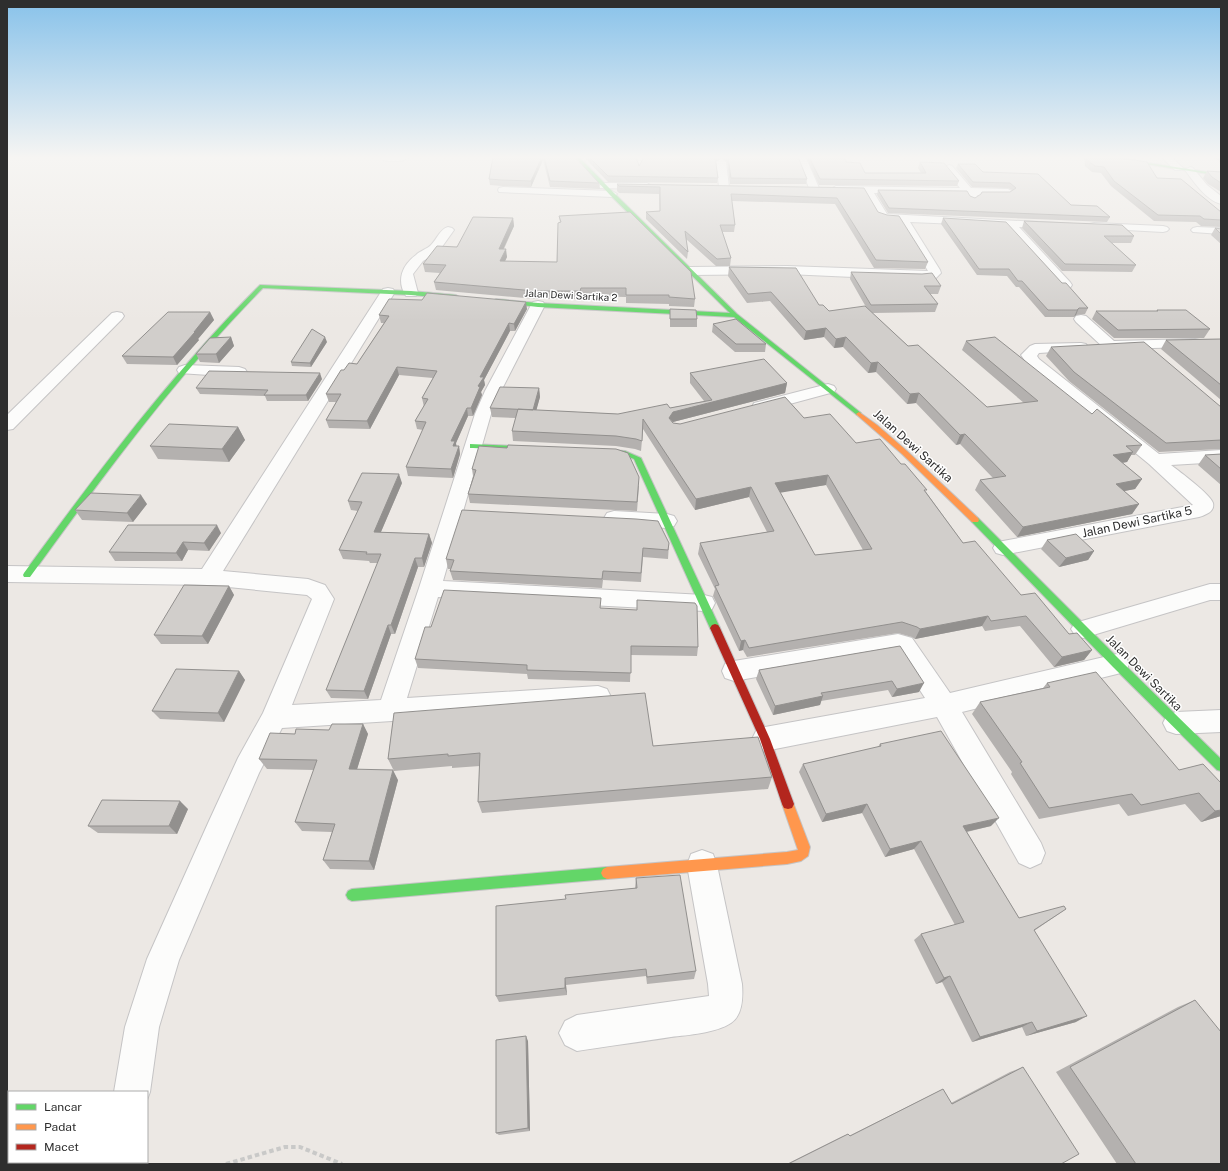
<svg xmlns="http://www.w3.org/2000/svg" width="1228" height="1171" viewBox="0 0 1228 1171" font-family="'Public Sans',sans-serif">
  <rect width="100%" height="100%" fill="#ece8e4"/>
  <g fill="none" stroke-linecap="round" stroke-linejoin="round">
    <defs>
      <path id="street" d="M382,157H409C404,162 390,162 383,160Z
        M797,157L806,158L819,188L818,190H810L809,188Z
        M1161,157H1171L1183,168L1181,170H1175Z
        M721,159L726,162L729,187L724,190L719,187L716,162Z
        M949,165L952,166L971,188L1008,189L1013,192L1008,195H977L979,198L974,201L970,200L965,194L874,193L887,214L1058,223L1060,225L1058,227L1054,228L1019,227L1070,282L1072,285L1070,288H1060L1006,226L910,222L940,270L941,273L936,278L920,280L787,274L690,275L685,274L684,271L685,268L690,267L787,266L928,271L899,221L885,220L877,217L863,193L836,192L831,189L836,186L960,188L944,168Z
        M1190,167L1193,168L1207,185L1221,196V204C1206,200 1194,182 1185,170Z
        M604,183H647L652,186L647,189L600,188L599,186Z
        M503,187L612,191L617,194L612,197L499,192L498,190L499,188Z
        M1094,223L1163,226L1167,227L1169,229L1167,231L1163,232L1090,228L1088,226L1090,224Z
        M448,227L452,228L454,230L439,251L423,261L413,274L418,293L416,296H406C396,281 402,265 416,255C420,251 427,249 431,245C437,239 440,229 448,227Z
        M1197,227L1221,228V234L1193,232L1191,230L1193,228Z
        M388,288L393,289L395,292L223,571L308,579L325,585L334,599L292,705L381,700L419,588L475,414L485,391L531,305L533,302L538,301L543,302L545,305L501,391L491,414L443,581L704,595L712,597L715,603L712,609L704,611L438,597L407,698L598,686L607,689L611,697L607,705L598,708L282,728L259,773L179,960L159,1027L150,1092L147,1100V1092H114L125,1027L147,959L209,821L238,758L263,713L312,599L307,595L208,585L7,582V566L202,569L381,292L383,289Z
        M117,312L122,313L124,316L122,319L13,429L7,430V415L112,313Z
        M1081,315L1086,316L1114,341L1195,339L1200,340L1202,343L1200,346L1195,347L1109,349L1104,348L1076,322L1074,319L1076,316Z
        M1081,343L1086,344L1088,347L1086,350L1039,353L1037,356L1039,359L1159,454L1221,450V462L1171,465C1180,472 1210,494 1213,503C1215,512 1205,515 1199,517L1003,555L996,553L993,548L996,543L1003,541L1193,505L1149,464L1028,365L1021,355L1030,346L1035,344Z
        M185,365L239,367L245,369L247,372L245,375L239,377L179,373L177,370L179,367Z
        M828,384L834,386L836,389L834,392L760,412L754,411L752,407L754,403Z
        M614,511L667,514L674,516L677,521L674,526L667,528L614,525L607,523L604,518L607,513Z
        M1210,584H1221V600H1210L1083,638L1075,635L1071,629L1075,623Z
        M898,634L912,638L950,693L1117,654L1126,657L1129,664L1126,671L1117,674L962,712L1041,843L1045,853L1041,863L1030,868L1019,863L937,717L765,751L756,747L752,739L756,731L765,727L925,698L896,653L734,681L725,678L722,671L725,664L734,661Z
        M1221,710V732L1176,734L1167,731L1163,723L1167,715L1176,712Z
        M702,850L713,854L717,865L742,984C743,997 743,1015 731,1023C716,1033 688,1035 671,1037C640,1042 608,1046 577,1051L565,1045L559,1033L565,1021L577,1015L709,996L708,984L687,865L691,854Z
        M101,1162H139V1164H101Z"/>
      <path id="fast" d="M575,157H579L614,193L737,314L861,413V415H857L734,317L538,307L494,302L493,301L496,299L538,303L730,313L610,195Z
        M1101,157H1110L1221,174V176Z
        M260,285L411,291L456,295L459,297L456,299L411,295L263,288C176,376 103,476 30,577H24L23,575L24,573C98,472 172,373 260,285Z
        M470,444L538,447L542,449L538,451L473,448H470Z
        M595,449L625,451L641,458L720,628L718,631H712L710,628L634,459L624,455L595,453Z
        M975,517L978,518L1121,661L1221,759V771L1217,770L1113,667L972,522L971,520L972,518Z
        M607,867L611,869L613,873L611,877L607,879L352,901L348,899L346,895L348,891L352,889Z"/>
      <path id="slow" d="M859,412L877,425L907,451L978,518L979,520L978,522H972L902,454L857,415L856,414Z
        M788,799L792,800L810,847L808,856L801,861L787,864L607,879L603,877L601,873L603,869L607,867L787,852L798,850L782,804L784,800Z"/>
      <path id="jam" d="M715,624L718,625L720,628L770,739L794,804L792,808L788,809L784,808L782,804L760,739L710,628L712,625Z"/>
    </defs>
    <use href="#street" stroke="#c5c4c5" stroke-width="2"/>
    <use href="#fast" stroke="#c5c4c5" stroke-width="2"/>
    <use href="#slow" stroke="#c5c4c5" stroke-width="2"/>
    <use href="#jam" stroke="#c5c4c5" stroke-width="2"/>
    <path stroke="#c9c9c8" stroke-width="4" stroke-dasharray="4.5 3" stroke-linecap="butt" d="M226,1164L285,1147H300L342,1164"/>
    <use href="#street" fill="#fcfcfb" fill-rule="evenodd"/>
    <use href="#fast" fill="#63d668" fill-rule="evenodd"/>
    <use href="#slow" fill="#ff974d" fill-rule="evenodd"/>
    <use href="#jam" fill="#b3261e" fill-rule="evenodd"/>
  </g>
  <path fill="#b4b1af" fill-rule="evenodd" d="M493,157H575L599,183L600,189L550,187L543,160L531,187L502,186L490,185L489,179Z
    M584,157H636L639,166L644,157H798L807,179L806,184H730L727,162L722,158L716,161L718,178L717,183L608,182Z
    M806,157H844L846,162L865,173H921L918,168L920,162L959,181L957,186L819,185Z
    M1084,157H1112L1157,178L1221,212V227L1201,226L1196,222L1154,221L1111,186L1101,173L1092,172L1085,166Z
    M1130,157H1139V158Z
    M1215,157H1221V164Z
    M958,164L983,172L1071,205L1110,217L1107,222L888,213L877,195L878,190L970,196L975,198L980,195L982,192H1010L1012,190L1008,188L972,187L956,168Z
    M1207,171L1221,172V192L1208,184L1203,178Z
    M617,184L864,188L878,212L928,262L925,269L874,268L835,204L732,201L735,225L734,232H722L731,258L730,266H716L686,239L688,252L687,259L646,219V212L660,211L659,194L619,193L617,191Z
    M559,216L695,299L694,307L669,306V304L626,303V297L581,296V299H536L436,290L434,282L440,273L425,272L423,264L513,218L514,226L504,249L507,257L504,262H557L560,223Z
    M943,218L1062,283L1088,308L1085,314L1076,315L1074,317H1045L1019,287H1016L1007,276L977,275L941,224Z
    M1024,221L1134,236L1131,243H1112L1136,265L1132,272L1062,271L1022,228Z
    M1215,228L1221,229V244L1211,235Z
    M729,267L819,305L829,311L866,307L850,279L851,272L941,286L938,294H930L938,304L935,312L872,313L908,346L987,407L1024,403L962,350L966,341L1092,414L1142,445L1135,455H1131L1127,462L1122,463L1142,479L1135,489L1124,491L1139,504L1132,514L1017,537L975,490L980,480L993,478L960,444L956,445L916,403L907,404L876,372L868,373L843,347L834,348L824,337L804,340L770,301L747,303L728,276Z
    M527,309L515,331H510L484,380L485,385L481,392L482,395L473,416H468L456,443V446H459L460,454L453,478L408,476L406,467L423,430L417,429L415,421L424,407L422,398L433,378L399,375L370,429L329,428L326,420L336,402H329L326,394L344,370L357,364L384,323H381L379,315Z
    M670,309L697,319V327H670Z
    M1157,310L1210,329L1204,338H1114L1092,319L1096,311H1156Z
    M210,312L214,320L198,339L199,340L177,365L127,364L122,356Z
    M713,324L766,344L765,352H735L712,332Z
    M231,337L234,346L219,363L200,362L196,354Z
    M1221,339V400L1161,349L1166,340Z
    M327,342L311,367L292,366L291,362Z
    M1051,347L1221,407V449L1159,452L1069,381L1046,356Z
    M690,373L787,383L785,393L673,422V423L680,424L804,418L901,464L926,492L963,543L1021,595L1069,634L1092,650L1084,660L1054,667L1020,626L985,631L982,626L915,639L912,637L898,633L747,657L743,650L739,651L716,602L713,596L715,589L698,554L700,543L767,532L749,497L695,510L643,429L641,451L635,449L616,446L513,441L512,431L516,418L492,417L490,408L539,388L540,397L536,410L618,414L670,408L704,401L690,383ZM826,485L863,550L815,555L780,492Z
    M322,379L308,401H267L265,396L200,394L196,388Z
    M238,427L245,440L229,462L158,459L150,446Z
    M1221,454V485L1198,465L1205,455Z
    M472,469L639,486L637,511L470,503L468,494L473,476Z
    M402,483L381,532L429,534L432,543L424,567H418L395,634H391L368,699L331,698L326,690L378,563H370L369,561L343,559L339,550L358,511L351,510L348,501Z
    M147,504L133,522L82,520L75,510Z
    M221,533L209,551L188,550L182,561H115L109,552Z
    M1047,540L1094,551L1088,560L1059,567L1041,549Z
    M669,543L668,559L643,557L641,582L603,580L602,588L453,580L450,571L451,569H448L446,559Z
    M229,586L234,595L208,644H161L154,635Z
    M601,608L698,647L697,656L631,655L630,682L528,679L527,674L418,668L415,659L431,627Z
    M900,646L919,692L892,697L888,690L821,701L820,705L773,715L756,679L759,670Z
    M239,671L245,680L224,722L160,719L152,711Z
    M1047,683L1179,770L1221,816L1201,822L1185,804L1128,816L1119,804L1039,819L1011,774L1012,772L972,714L980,702L1043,688Z
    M394,713L653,746L772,777L768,789L482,813L478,802L480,766L452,768V766L394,771L388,759Z
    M363,724L368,734L357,769L398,780L374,870L330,869L323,860L332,832L302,831L295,822L314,770L267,769L259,759L295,734L329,730Z
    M880,744L991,826L967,832L1019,918L1066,909L1034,931L1076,1022L1026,1036L1022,1027L972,1042L942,982L936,984L914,940L921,934L955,925L914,849L885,857L862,813L822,822L799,772L803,764L878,747Z
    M188,809L177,834L98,833L88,826Z
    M636,878L696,971L694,979L647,984L646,976L566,985L567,995L499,1002L496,996L566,899L635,888Z
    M1195,1000L1221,1164H1117L1056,1072L1178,1007Z
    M528,1041L530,1131L499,1135L496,1133Z
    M1023,1067L1061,1164H787L841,1137L848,1134L849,1136L943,1089L951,1103L1010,1072Z"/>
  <path fill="#92908e" d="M542,157H543V160L531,187V181Z
    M715,157H722V158L715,162Z
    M513,218L514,226L500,256L499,249Z
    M506,249L507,257L501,270L500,261Z
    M526,302L527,309L515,331L514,324Z
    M1079,308L1076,315L1074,317L1077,310Z
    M210,312L214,320L198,339L199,340L177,365L173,357Z
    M509,323L510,331L484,380L485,385L481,392L482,395L473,416L471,408L478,386L480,377Z
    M826,328L824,337L804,340L806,331Z
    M231,337L234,346L219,363L216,354Z
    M325,337L327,342L311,367L310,363Z
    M846,337L843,347L834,348L836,339Z
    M878,362L876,372L868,373L871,363Z
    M397,367L399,375L370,429L367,421Z
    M320,373L322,379L308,401L306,395Z
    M787,383L785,393L673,422L669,418L673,412Z
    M539,388L540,397L534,419L533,410Z
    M919,393L916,403L907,404L910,394Z
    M467,408L468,416L456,443L457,449L455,454L451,441Z
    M238,427L245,440L229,462L222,449Z
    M965,434L960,444L956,445L960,435Z
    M459,446L460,454L453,478L451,469Z
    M1133,452L1127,462L1107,465L1113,455Z
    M399,474L402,483L377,541L374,532Z
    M828,475L826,485L773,494L775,483Z
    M1142,479L1135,489L1109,494L1116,484Z
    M751,487L749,497L695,510L696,499Z
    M141,495L147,504L133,522L127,513Z
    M1139,504L1132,514L1017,537L1023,527Z
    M217,525L221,533L209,551L204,543Z
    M429,534L432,543L424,567L422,558Z
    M183,542L188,550L182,561L176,553Z
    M1094,551L1088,560L1059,567L1066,558Z
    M415,558L418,567L395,634L391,625Z
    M229,586L234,595L208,644L202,636Z
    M988,616L982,626L915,639L920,629Z
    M388,625L391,634L368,699L364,691Z
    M745,640L743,650L739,651L741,641Z
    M1092,650L1084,660L1054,667L1062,657Z
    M239,671L245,680L224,722L218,713Z
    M924,683L919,692L892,697L897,689Z
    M823,696L820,705L773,715L775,706Z
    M363,724L368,734L354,779L349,769Z
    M393,770L398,780L374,870L369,861Z
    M180,801L188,809L177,834L169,826Z
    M867,804L862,813L822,822L826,814Z
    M1221,810V816L1201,822L1215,811Z
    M999,818L991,826L956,834L963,826Z
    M921,841L914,849L885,857L890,849Z
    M950,976L942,982L936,984L944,978Z
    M565,978L566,985L567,995L565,988Z
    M1087,1016L1076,1022L1026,1036L1037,1031Z
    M1032,1022L1022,1027L972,1042L980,1037Z
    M526,1036L528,1041L530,1131L528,1128Z"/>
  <path fill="#d1cecb" stroke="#92908e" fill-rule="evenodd" d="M493,157H542L531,181L501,180L489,179Z
    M544,157H575L599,183L550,181Z
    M589,157H636L639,166L644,157H715L718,178L608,176Z
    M728,157H798L807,179L731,178Z
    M809,157H844L846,162L860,163L865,173H926L920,162L944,163L959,181L820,179Z
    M1087,157H1112L1147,162L1157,178L1181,179L1221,212V220L1204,219L1200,216L1158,215L1114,181L1104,167L1095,166L1088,161Z
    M958,164H975L983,172L1038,174L1071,205L1097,206L1110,217L889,208L878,190L967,191L970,196L975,198L981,194L982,192H1010L1016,188L1010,183L973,182Z
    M1207,171L1221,172V183L1212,177Z
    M617,184L864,188L878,212L887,215L899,216L928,262L876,260L837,198L731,194L735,225H720L731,258L717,259L685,231L688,252L646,212L660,211V187L619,186Z
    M630,212L691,272L695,299L669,297V295H626V288H581L580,291H535L434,282L446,265L423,264L437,246L457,247L473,217L513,218L499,249H506L500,261L557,262L558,223L561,222L559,216Z
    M943,218L1006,222L1062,283H1066L1088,308H1079L1077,310H1048L1022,281H1018L1009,269H979Z
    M1024,221L1122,225L1134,236H1104L1136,265L1065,264Z
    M1215,228L1221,229V234Z
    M729,267L796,268L819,305H823L829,311L865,306L908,346L918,345L987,407L1038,401L966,341L995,337L1092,414L1097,409L1142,445L1126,446L1133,452L1113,455L1142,479L1116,484L1139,504L1023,527L980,480L1006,476L965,434L960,435L919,393L910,394L878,362L871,363L846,337L836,339L826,328L806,331L771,292L748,294Z
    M851,272L922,274L932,273L941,286H924L938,304L871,305Z
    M427,293L526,302L514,324L509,323L480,377H484L478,386L480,387L471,408H467L451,441H455L453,446H459L451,469L406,467L426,422L415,421L428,399L422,398L437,371L397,367L367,421L326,420L341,394H326L341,370H344L349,363L357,364L389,316L379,315L389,299L422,300Z
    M670,309L696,310L697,319H670Z
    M1157,310H1186L1210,329L1118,330L1096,311H1158Z
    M168,312H210L194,332H195L173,357L122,356Z
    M736,319L766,344H736L713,324Z
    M312,329L325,337L310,363L291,362Z
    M231,337L216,354H196L210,338Z
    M1221,339V385L1166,340Z
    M1144,342L1221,407V440L1166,443L1074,372L1051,347Z
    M764,359L787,383L673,412L669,418L673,423L680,424L785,397L804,418L830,414L856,443L880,439L901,464H905L927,490H924L963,543L975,541L1021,595L1035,593L1069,634L1077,633L1092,650L1062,657L1026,616L991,621L988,616L920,629L917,627L902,622L749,648L745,640L741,641L715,586L719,585L700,543L774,531L751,487L696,499L643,419L642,441L636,439L616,436L512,431L518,409L618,414L667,404L670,408L712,400L690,373ZM828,475L872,549L815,555L775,483Z
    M209,371L320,373L306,395H264L268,390L196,388Z
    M500,387L539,388L533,410L490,408Z
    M169,424L238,427L222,449L150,446Z
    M508,445L616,449L628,453L639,477L637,502L468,494L476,470L472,469L479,446L507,448Z
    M1221,454V469L1205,455Z
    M362,473L399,474L374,532L429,534L422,558H415L391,625H388L364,691L326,690L381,554H366L367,552L339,550L362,502L348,501Z
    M91,493L141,495L127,513L75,510Z
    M462,510L636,519L658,521L669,543L668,550L643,548L641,573L603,571L602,579L450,571L454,560L446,559Z
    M128,525H217L204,543L183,542L176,553L109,552Z
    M1076,534L1094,551L1066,558L1047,540Z
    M184,585L229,586L202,636L154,635Z
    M444,590L601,598L600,608L637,610V600L695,603L697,606L698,647L631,646V673L527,670V665L415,659L425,627H431Z
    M900,646L924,683L897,689L892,681L821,693L823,696L775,706L759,670Z
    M176,669L239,671L218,713L152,711Z
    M1096,672L1179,770L1203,764L1221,783V810L1215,811L1199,793L1141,805L1132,794L1049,808L1020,763L1022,762L980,702L1050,687L1047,683Z
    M645,693L653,746L758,737L772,777L478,802L480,753L448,756V754L388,759L394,713Z
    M332,724H363L349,769L393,770L369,861L323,860L335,824L295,822L317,760L259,759L270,733L295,734L296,729L329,730Z
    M941,731L999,818L963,826L1019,918L1064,906L1066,909L1034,930L1087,1016L1037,1031L1032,1022L980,1037L950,976L944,978L921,934L964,922L921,841L890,849L867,804L826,814L803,764L881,746L880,744Z
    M102,800L180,801L169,826H88Z
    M680,875L696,971L647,977L646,969L565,978V988L496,996V906L566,899L565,895L637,888L636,878Z
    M1195,1000L1221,1032V1164H1136L1070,1067Z
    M526,1036L528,1128L496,1133V1040Z
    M1023,1067L1079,1154L1061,1164H788L848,1134L850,1136L943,1089L952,1104Z"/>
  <linearGradient id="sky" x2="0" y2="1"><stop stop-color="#88c2ea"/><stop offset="0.49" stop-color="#f6f5f3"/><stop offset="1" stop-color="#f6f5f3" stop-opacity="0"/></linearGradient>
  <rect width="1228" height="321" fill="url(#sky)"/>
  <g text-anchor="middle" stroke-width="3" stroke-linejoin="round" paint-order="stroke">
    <g font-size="10" fill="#2e2e2e" stroke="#fff">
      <text transform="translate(571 295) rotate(3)" y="4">Jalan Dewi Sartika 2</text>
    </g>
    <g font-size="12" fill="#2e2e2e" stroke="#fff">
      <text transform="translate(913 446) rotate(42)" y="4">Jalan Dewi Sartika</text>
      <text transform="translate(1137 522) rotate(-12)" y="4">Jalan Dewi Sartika 5</text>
      <text transform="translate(1144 673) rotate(45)" y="4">Jalan Dewi Sartika</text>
    </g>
  </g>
  <rect width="1228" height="1171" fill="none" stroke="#2e2e2e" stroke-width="16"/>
  <rect x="8" y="1091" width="140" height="72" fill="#ffffff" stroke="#ababab"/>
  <rect x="16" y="1104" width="20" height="6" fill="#63d668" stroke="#ababab"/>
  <text x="44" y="1111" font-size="12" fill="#2e2e2e">Lancar</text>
  <rect x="16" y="1124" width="20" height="6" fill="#ff974d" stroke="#ababab"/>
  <text x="44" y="1131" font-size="12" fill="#2e2e2e">Padat</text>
  <rect x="16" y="1144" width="20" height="6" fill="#b3261e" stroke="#ababab"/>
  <text x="44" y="1151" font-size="12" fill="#2e2e2e">Macet</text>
</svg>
